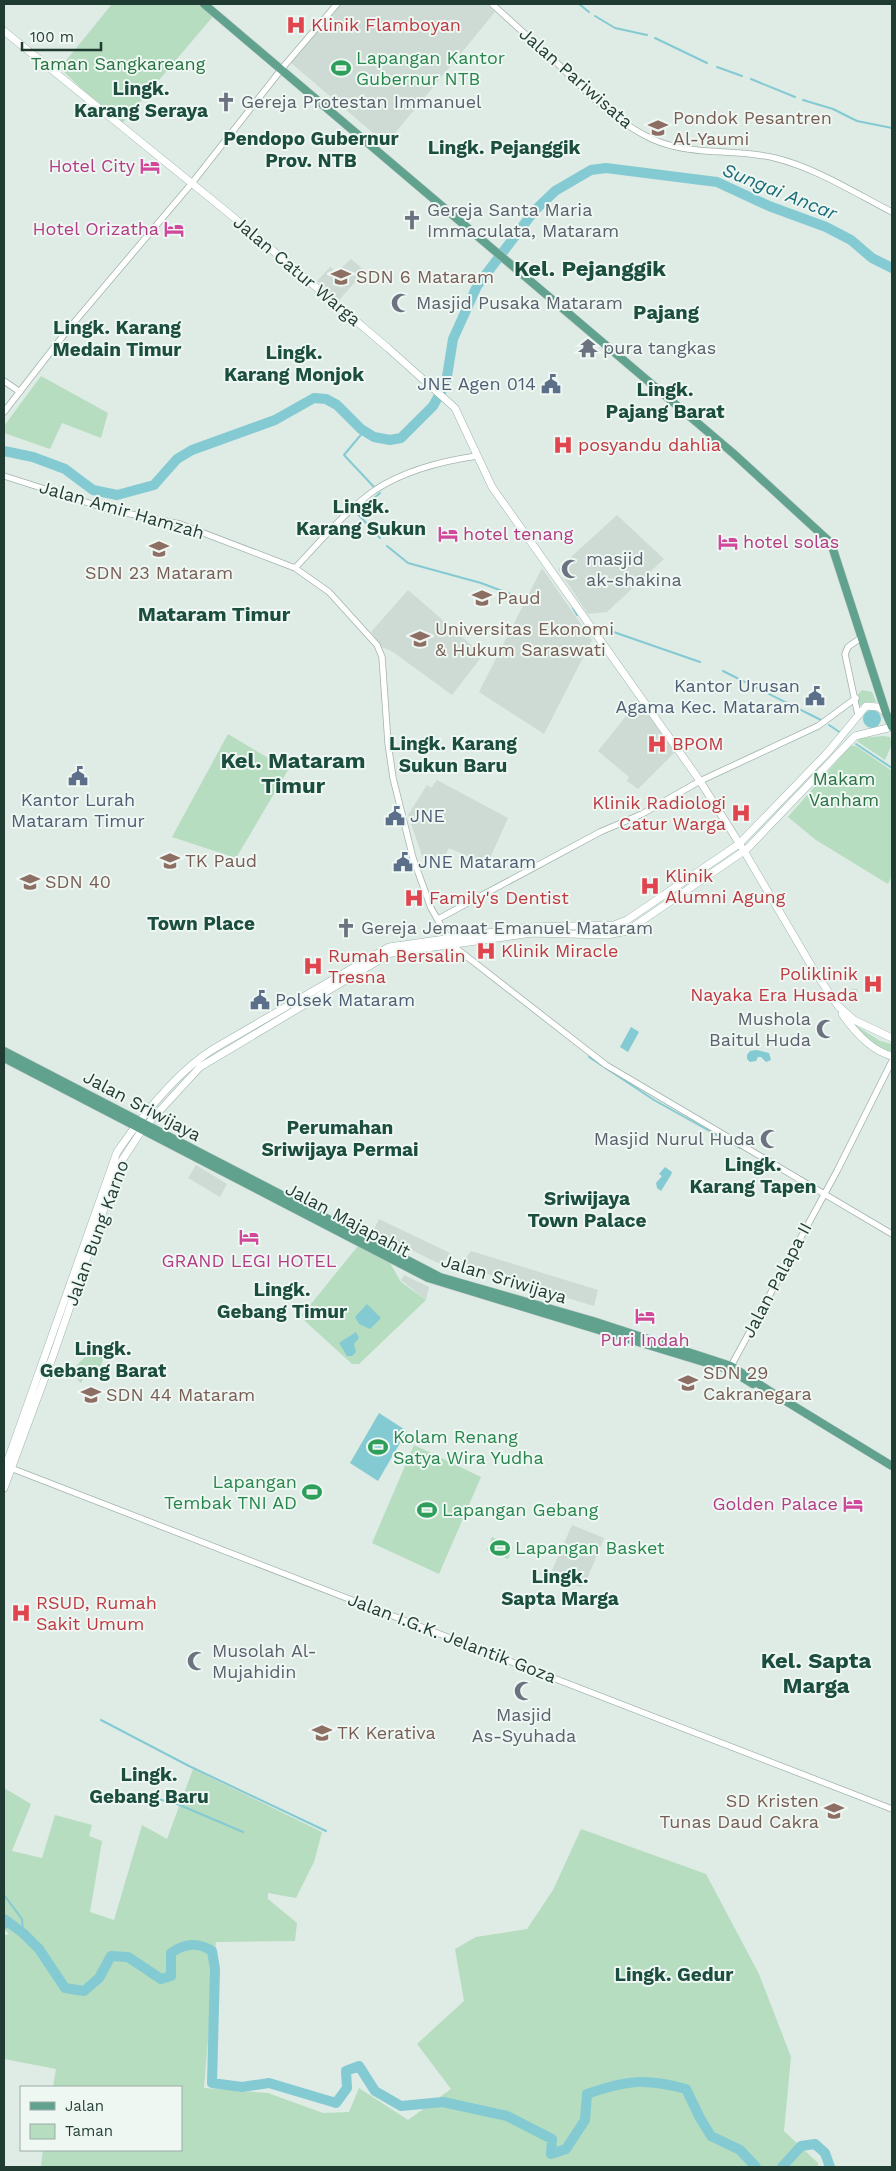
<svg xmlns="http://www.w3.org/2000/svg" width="896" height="2171" viewBox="0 0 896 2171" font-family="'Work Sans',sans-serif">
  <rect width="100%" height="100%" fill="#dfebe5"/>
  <path fill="#cddbd4" d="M340,4H486L495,12L386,144L290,62Z
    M351,259L365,271L339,300L317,281L330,267L337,272Z
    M617,515L664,559L607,612L588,614L558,569Z
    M542,568L592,640L544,734L479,692Z
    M408,590L483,655L452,695L393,652L382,647L371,632Z
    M639,700L676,751L638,789L627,781L629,777L598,751Z
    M437,780L508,818L487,865L449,848L442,862L426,867L408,815L427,785L431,788Z
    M196,1165L227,1184L220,1197L188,1178Z
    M379,1219L450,1253L442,1265L373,1231Z
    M471,1251L598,1290L594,1306L460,1266Z
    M404,1275L429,1287L426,1300L401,1280Z
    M572,1525L604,1538L585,1584L580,1587L549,1577Z"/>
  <path fill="#b6ddbf" d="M112,4H201L215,14L120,126L60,68Z
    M41,376L108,413L101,438L62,423L50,449L4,433V426Z
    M862,690L872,692L876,702H866L859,706L857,695Z
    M228,734L288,770L236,858L172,837Z
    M883,736L890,737L892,744L885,760L857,741L862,738Z
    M850,746H856L892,771V876L888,884L816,840L788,817Z
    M849,1021L880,1041L892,1044V1053C875,1047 861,1035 849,1021Z
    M358,1246L390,1263L401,1282L426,1300L359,1364H352L305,1321L302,1315Z
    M88,1354L105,1355L97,1375L86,1372L81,1383L70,1372Z
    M414,1445L481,1477L439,1574L372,1543Z
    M492,1537L513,1547L508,1559L487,1550Z
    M193,1769L322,1832L314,1862L296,1898L268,1893V1899L297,1923L295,1941L216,1942L204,2088L268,2093L323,2113L349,2112L359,2088L408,2120L451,2089L417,2044L464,2001L455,1949L476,1937L527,1929L553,1890L581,1829L706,1874L759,1974L791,2057L784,2131L818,2163V2167H44L41,2165L43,2150H181V2087H53L56,2069L4,2059V1935L9,1934L4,1929V1788L31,1804L12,1851L42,1858L55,1815L92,1825L89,1836L102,1841L90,1912L114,1920L142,1825L167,1839Z"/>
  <path fill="#84cad3" d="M863 719a9 9 0 1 1 18 0a9 9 0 1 1-18 0Z
    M631,1027L639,1032L628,1052L620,1047Z
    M757,1050L769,1053L771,1060L766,1062L761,1057H758L756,1061L750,1062L747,1059V1055L750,1051Z
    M665,1167L672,1172L671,1175L661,1191L657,1188L656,1183L662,1176L659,1174Z
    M367,1304L381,1318L370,1329L359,1324L355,1317Z
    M356,1332L359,1338L354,1344L356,1352L352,1356H347L339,1343Z
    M379,1413L407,1431L378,1481L350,1463Z"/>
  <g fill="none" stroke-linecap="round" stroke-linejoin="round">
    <path stroke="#84cad3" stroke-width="2" d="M579,4L589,12
      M595,16L615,28L647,35
      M655,38L707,63
      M717,67L742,76
      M751,79L795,97
      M803,100L833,109L857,121L892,128
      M364,431L344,455L374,487
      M380,493L357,513L380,538
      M387,546L408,563L481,583L521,598
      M573,608L577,615
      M605,629L700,662
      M723,671L821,720
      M829,725L841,733
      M856,744L892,768
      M589,1057L654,1100L740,1148
      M101,1720L189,1766L326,1831
      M157,1799L175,1803L243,1832
      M4,1895L22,1919L23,1933
      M4,1928L10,1926"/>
    <path stroke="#84cad3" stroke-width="10" d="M4,451L33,457L65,469L93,490L117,495L154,485L177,459L192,450L275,420L314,398L326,399L337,405L361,429L374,437L390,440L401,438L433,406L446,383L453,339L477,286L535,210L555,191L591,170L606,168L717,182L769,206L826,227L851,240L872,258L892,268
      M4,1919L23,1933L39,1949L65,1988L84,1991L99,1978L111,1956L128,1957L161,1979L171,1976V1953C185,1943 198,1942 212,1951L215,1969L212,2083L242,2087L269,2083L336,2103L347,2088L346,2071L359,2066L375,2091L401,2106L443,2102L507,2116L552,2139L551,2154L566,2149L585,2120L587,2094C627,2080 646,2078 686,2089L700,2118L711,2136L740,2150L756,2167
      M782,2167L801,2146L815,2144L825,2153L830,2167"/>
    <defs>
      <path id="tertiary" d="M492,4C514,24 535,43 557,63C585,91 615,122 652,139C693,157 733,148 775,158C816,168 855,193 892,212
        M4,381L20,392
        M4,412L66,332L192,183L284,66L337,4
        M4,476L111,510L180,524L295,568L329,592L377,645L382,657L388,743L393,778L413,858L431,908L452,945L606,1065L892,1234
        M295,568C320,542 345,511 375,490C404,471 442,461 477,456
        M858,715L845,654L848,647L862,637
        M438,919L600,832L642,814L700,781L818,726L856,698
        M730,1368L837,1171L892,1061
        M8,1467L892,1809"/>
      <path id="secondary" d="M4,31L226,211L388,348L455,408L492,487L700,781L744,851L815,972L838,1006L854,1020L892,1038
        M832,996L844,998L854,993
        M842,1014C854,1031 871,1051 892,1056
        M4,1471L117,1152C142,1116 177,1071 215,1048L389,947L529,927L614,925L627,920L739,844L828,752L866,706L878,707L886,713
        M4,1488L54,1353L119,1165L142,1130L200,1067L391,953L532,933L607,935L627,931L747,849L855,736L892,727"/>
      <path id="primary" d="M204,4L734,454L831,543L886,713L892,727
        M4,1051L440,1277L593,1321L731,1366L779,1397L892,1466
        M4,1058L428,1278L730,1370L753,1384"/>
    </defs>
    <use href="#tertiary" stroke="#a2b3ac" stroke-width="7"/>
    <use href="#secondary" stroke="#9db7ad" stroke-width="8"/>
    <use href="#primary" stroke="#c0c8c6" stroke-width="9"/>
    <use href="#tertiary" stroke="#fff" stroke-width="5.5"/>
    <use href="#secondary" stroke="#fff" stroke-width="7"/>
    <use href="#primary" stroke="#61a28f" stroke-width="8"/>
  </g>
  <defs>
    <symbol id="hospital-bare" viewBox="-9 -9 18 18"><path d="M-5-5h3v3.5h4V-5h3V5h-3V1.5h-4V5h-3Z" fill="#e0444e" stroke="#eff7f3" stroke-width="2.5" paint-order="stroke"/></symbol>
    <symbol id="stadium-bare" viewBox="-9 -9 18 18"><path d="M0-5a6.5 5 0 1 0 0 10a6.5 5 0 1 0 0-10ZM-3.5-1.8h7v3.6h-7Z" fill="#2e9e5b" stroke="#eff7f3" stroke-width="2.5" paint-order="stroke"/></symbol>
    <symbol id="church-bare" viewBox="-9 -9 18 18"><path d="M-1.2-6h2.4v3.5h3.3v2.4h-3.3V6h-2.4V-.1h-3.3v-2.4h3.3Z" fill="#6b7280" stroke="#eff7f3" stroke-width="2.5" paint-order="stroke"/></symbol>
    <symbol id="school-bare" viewBox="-9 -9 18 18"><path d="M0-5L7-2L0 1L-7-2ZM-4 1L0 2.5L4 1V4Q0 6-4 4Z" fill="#8d6e63" stroke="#eff7f3" stroke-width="2.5" paint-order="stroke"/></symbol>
    <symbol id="hotel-bare" viewBox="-9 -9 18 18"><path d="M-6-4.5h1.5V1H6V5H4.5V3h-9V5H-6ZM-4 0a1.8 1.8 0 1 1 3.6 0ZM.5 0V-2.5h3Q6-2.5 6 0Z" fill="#d1479c" stroke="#eff7f3" stroke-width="2.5" paint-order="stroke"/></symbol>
    <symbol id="mosque-bare" viewBox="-9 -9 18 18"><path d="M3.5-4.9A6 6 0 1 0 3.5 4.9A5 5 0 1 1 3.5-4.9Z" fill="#6b7280" stroke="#eff7f3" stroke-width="2.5" paint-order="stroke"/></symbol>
    <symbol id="temple-bare" viewBox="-9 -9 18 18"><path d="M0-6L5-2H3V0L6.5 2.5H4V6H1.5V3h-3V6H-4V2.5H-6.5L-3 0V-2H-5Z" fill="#6b7280" stroke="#eff7f3" stroke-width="2.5" paint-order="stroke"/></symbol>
    <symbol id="civic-bare" viewBox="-9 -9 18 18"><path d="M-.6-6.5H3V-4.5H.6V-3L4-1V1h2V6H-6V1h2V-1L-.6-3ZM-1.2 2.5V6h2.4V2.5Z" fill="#5c6f8a" stroke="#eff7f3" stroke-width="2.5" paint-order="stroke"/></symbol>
    <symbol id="university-bare" viewBox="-9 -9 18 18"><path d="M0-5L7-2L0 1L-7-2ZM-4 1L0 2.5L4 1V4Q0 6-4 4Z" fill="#8d6e63" stroke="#eff7f3" stroke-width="2.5" paint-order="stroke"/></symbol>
  </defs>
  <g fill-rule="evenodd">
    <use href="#hospital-bare" x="282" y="11" width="28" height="28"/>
    <use href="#stadium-bare" x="327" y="54" width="28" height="28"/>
    <use href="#church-bare" x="212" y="88" width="28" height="28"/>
    <use href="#school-bare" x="644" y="114" width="28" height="28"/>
    <use href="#hotel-bare" x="136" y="152" width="28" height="28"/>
    <use href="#church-bare" x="398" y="206" width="28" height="28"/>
    <use href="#hotel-bare" x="160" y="215" width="28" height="28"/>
    <use href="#school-bare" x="327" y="263" width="28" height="28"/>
    <use href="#mosque-bare" x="387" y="289" width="28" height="28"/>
    <use href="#temple-bare" x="574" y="334" width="28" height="28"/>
    <use href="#civic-bare" x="537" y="370" width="28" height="28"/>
    <use href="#hospital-bare" x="549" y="431" width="28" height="28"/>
    <use href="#hotel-bare" x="434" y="520" width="28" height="28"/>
    <use href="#hotel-bare" x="714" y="528" width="28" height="28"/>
    <use href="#school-bare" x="145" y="535" width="28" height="28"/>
    <use href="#mosque-bare" x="557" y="555" width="28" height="28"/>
    <use href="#school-bare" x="468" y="584" width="28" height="28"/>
    <use href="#university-bare" x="406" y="625" width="28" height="28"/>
    <use href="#civic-bare" x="801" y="682" width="28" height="28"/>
    <use href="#hospital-bare" x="643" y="730" width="28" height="28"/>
    <use href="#civic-bare" x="64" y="762" width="28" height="28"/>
    <use href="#hospital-bare" x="727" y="799" width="28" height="28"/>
    <use href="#civic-bare" x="381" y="802" width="28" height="28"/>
    <use href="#school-bare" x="156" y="847" width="28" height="28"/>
    <use href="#civic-bare" x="389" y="848" width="28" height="28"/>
    <use href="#school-bare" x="16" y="868" width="28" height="28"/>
    <use href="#hospital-bare" x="636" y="872" width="28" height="28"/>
    <use href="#hospital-bare" x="400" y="884" width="28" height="28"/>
    <use href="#church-bare" x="332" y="914" width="28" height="28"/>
    <use href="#hospital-bare" x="472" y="937" width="28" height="28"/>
    <use href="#hospital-bare" x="299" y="952" width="28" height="28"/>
    <use href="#hospital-bare" x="859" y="970" width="28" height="28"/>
    <use href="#civic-bare" x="246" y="986" width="28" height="28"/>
    <use href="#mosque-bare" x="812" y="1015" width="28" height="28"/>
    <use href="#mosque-bare" x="756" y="1125" width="28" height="28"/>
    <use href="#hotel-bare" x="235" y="1223" width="28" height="28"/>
    <use href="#hotel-bare" x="631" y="1302" width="28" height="28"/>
    <use href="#school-bare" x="674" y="1369" width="28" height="28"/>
    <use href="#school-bare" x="77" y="1381" width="28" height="28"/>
    <use href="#stadium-bare" x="364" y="1433" width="28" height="28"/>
    <use href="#stadium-bare" x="298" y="1478" width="28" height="28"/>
    <use href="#hotel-bare" x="839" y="1490" width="28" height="28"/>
    <use href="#stadium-bare" x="413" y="1496" width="28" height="28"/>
    <use href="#stadium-bare" x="486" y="1534" width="28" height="28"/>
    <use href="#hospital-bare" x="7" y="1599" width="28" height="28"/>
    <use href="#mosque-bare" x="183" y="1647" width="28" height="28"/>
    <use href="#mosque-bare" x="510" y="1677" width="28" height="28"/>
    <use href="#school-bare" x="308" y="1719" width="28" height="28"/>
    <use href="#school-bare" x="820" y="1797" width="28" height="28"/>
  </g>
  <g text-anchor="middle" stroke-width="4" stroke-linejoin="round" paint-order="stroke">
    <g font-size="18" fill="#be3a42" stroke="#eff7f3" text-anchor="start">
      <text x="311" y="31">Klinik Flamboyan</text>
      <text x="578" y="451">posyandu dahlia</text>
      <text x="672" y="750">BPOM</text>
      <text x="726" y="809" text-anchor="end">Klinik Radiologi<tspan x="726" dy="21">Catur Warga</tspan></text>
      <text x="665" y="882">Klinik<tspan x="665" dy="21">Alumni Agung</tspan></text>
      <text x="429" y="904">Family's Dentist</text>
      <text x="501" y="957">Klinik Miracle</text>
      <text x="328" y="962">Rumah Bersalin<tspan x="328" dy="21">Tresna</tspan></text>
      <text x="858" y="980" text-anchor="end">Poliklinik<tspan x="858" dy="21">Nayaka Era Husada</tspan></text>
      <text x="36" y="1609">RSUD, Rumah<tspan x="36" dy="21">Sakit Umum</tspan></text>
    </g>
    <g font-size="18" fill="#27864d" stroke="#eff7f3" text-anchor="start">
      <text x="356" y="64">Lapangan Kantor<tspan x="356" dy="21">Gubernur NTB</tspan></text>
      <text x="393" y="1443">Kolam Renang<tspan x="393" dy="21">Satya Wira Yudha</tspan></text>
      <text x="297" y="1488" text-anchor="end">Lapangan<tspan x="297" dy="21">Tembak TNI AD</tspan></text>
      <text x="442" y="1516">Lapangan Gebang</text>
      <text x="515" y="1554">Lapangan Basket</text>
    </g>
    <g font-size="18" fill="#287342" stroke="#eff7f3">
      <text x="118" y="70">Taman Sangkareang</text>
      <text x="844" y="785">Makam<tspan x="844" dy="21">Vanham</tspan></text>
    </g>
    <g font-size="18" fill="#1f3b32" stroke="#eff7f3">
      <text transform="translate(576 78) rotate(41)" y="6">Jalan Pariwisata</text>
      <text transform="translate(297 271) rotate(40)" y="6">Jalan Catur Warga</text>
      <text transform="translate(122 510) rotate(16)" y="6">Jalan Amir Hamzah</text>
      <text transform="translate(142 1106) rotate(28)" y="6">Jalan Sriwijaya</text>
      <text transform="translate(348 1220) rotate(28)" y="6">Jalan Majapahit</text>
      <text transform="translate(97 1233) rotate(-70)" y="6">Jalan Bung Karno</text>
      <text transform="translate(504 1279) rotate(17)" y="6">Jalan Sriwijaya</text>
      <text transform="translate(777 1280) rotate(-62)" y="6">Jalan Palapa II</text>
      <text transform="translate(452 1638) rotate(21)" y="6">Jalan I.G.K. Jelantik Goza</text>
    </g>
    <g font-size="18" fill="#5b616d" stroke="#eff7f3" text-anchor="start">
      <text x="241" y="108">Gereja Protestan Immanuel</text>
      <text x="427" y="216">Gereja Santa Maria<tspan x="427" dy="21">Immaculata, Mataram</tspan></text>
      <text x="416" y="309">Masjid Pusaka Mataram</text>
      <text x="603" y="354">pura tangkas</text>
      <text x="586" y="565">masjid<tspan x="586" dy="21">ak-shakina</tspan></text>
      <text x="361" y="934">Gereja Jemaat Emanuel Mataram</text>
      <text x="811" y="1025" text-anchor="end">Mushola<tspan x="811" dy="21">Baitul Huda</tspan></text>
      <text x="755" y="1145" text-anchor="end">Masjid Nurul Huda</text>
      <text x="212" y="1657">Musolah Al-<tspan x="212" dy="21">Mujahidin</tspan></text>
      <text x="524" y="1721" text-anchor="middle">Masjid<tspan x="524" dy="21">As-Syuhada</tspan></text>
    </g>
    <g font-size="18" fill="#785e54" stroke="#eff7f3" text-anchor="start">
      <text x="673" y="124">Pondok Pesantren<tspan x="673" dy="21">Al-Yaumi</tspan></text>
      <text x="356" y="283">SDN 6 Mataram</text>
      <text x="159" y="579" text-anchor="middle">SDN 23 Mataram</text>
      <text x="497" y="604">Paud</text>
      <text x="435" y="635">Universitas Ekonomi<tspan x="435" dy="21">&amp; Hukum Saraswati</tspan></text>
      <text x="185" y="867">TK Paud</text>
      <text x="45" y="888">SDN 40</text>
      <text x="703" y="1379">SDN 29<tspan x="703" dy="21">Cakranegara</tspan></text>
      <text x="106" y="1401">SDN 44 Mataram</text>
      <text x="337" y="1739">TK Kerativa</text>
      <text x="819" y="1807" text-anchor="end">SD Kristen<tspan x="819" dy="21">Tunas Daud Cakra</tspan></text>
    </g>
    <g font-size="18" fill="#b23c85" stroke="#eff7f3" text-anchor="end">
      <text x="135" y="172">Hotel City</text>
      <text x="159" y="235">Hotel Orizatha</text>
      <text x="463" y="540" text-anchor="start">hotel tenang</text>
      <text x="743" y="548" text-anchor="start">hotel solas</text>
      <text x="249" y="1267" text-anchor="middle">GRAND LEGI HOTEL</text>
      <text x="645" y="1346" text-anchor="middle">Puri Indah</text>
      <text x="838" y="1510">Golden Palace</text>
    </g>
    <g font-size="18" fill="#4e5e75" stroke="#eff7f3" text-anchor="start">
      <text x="536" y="390" text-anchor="end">JNE Agen 014</text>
      <text x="800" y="692" text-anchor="end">Kantor Urusan<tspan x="800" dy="21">Agama Kec. Mataram</tspan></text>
      <text x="78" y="806" text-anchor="middle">Kantor Lurah<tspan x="78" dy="21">Mataram Timur</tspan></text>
      <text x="410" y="822">JNE</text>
      <text x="418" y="868">JNE Mataram</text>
      <text x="275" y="1006">Polsek Mataram</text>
    </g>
    <g font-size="19" font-weight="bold" fill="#1b4e3f" stroke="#eff7f3">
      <text x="141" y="95">Lingk.<tspan x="141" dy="22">Karang Seraya</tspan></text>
      <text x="311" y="145">Pendopo Gubernur<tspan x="311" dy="22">Prov. NTB</tspan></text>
      <text x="504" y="154">Lingk. Pejanggik</text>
      <text x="117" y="334">Lingk. Karang<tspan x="117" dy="22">Medain Timur</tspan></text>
      <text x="294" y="359">Lingk.<tspan x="294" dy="22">Karang Monjok</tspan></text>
      <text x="665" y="396">Lingk.<tspan x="665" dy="22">Pajang Barat</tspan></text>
      <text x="361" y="513">Lingk.<tspan x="361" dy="22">Karang Sukun</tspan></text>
      <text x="453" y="750">Lingk. Karang<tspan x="453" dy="22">Sukun Baru</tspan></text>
      <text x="201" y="930">Town Place</text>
      <text x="340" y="1134">Perumahan<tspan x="340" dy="22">Sriwijaya Permai</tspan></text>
      <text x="753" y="1171">Lingk.<tspan x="753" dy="22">Karang Tapen</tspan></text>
      <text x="587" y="1205">Sriwijaya<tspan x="587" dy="22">Town Palace</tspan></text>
      <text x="282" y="1296">Lingk.<tspan x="282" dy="22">Gebang Timur</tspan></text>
      <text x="103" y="1355">Lingk.<tspan x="103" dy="22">Gebang Barat</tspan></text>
      <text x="560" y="1583">Lingk.<tspan x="560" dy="22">Sapta Marga</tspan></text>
      <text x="149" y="1781">Lingk.<tspan x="149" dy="22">Gebang Baru</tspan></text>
      <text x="674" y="1981">Lingk. Gedur</text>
    </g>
    <g font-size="19" font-style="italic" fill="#186d79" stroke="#eff7f3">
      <text transform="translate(780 191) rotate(22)" y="7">Sungai Ancar</text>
    </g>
    <g font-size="20" font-weight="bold" fill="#1b4e3f" stroke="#eff7f3">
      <text x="666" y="319">Pajang</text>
      <text x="214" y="621">Mataram Timur</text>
    </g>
    <g font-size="22" font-weight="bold" fill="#1b4e3f" stroke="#eff7f3">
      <text x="590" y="276">Kel. Pejanggik</text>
      <text x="293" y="768">Kel. Mataram<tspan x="293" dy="25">Timur</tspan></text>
      <text x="816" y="1668">Kel. Sapta<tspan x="816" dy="25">Marga</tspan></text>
    </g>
  </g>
  <rect width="896" height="2171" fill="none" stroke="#1f3b32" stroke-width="10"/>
  <rect x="20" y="2086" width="162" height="65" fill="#eff7f3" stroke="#9caca6"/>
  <rect x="30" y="2102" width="25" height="8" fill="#61a28f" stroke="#9caca6"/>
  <text x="65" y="2111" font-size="15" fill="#1f3b32">Jalan</text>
  <rect x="30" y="2124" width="25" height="15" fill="#b6ddbf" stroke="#9caca6"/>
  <text x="65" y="2136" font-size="15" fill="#1f3b32">Taman</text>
  <path d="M22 42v8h79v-8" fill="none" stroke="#1f3b32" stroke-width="2.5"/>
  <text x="30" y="42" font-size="15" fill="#1f3b32" stroke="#eff7f3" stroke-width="4" paint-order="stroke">100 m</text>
</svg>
